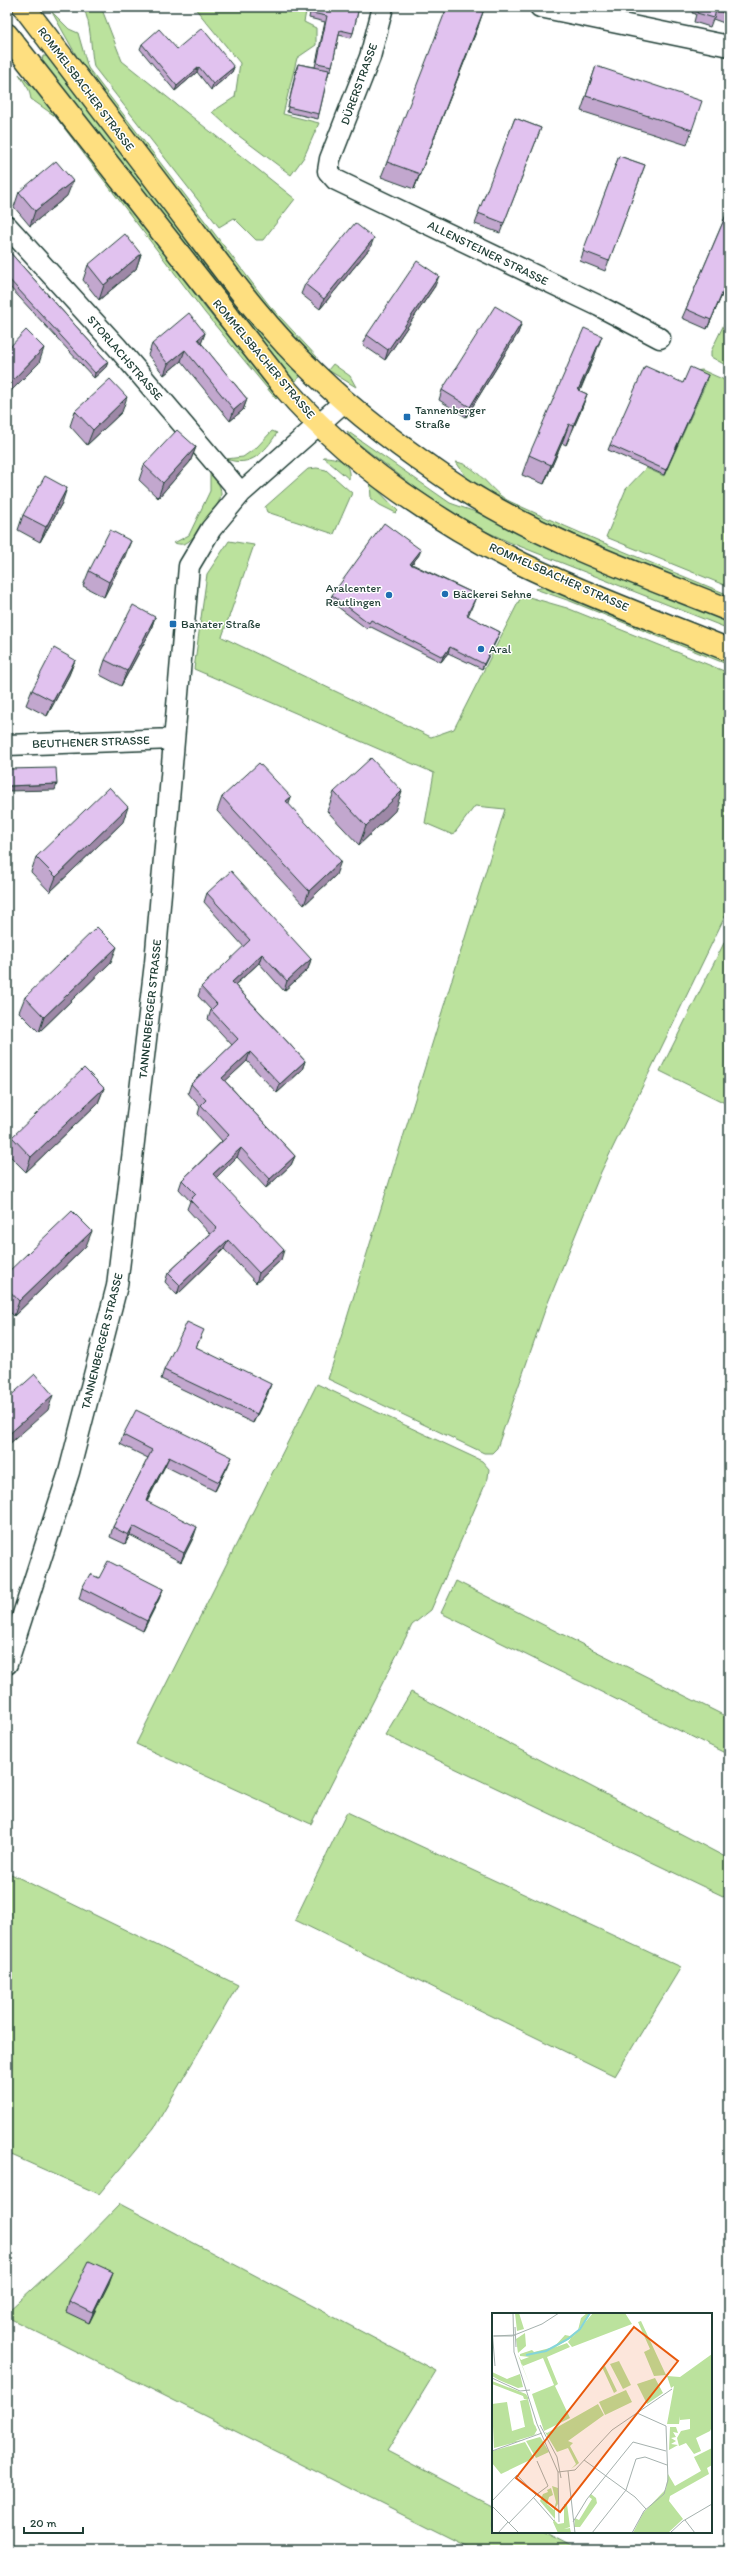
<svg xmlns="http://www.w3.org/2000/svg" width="736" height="2557" viewBox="0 0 736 2557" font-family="Itim,sans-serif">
  <rect width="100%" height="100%" fill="#fff"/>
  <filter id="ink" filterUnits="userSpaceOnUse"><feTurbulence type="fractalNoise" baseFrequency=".025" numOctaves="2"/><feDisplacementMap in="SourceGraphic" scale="8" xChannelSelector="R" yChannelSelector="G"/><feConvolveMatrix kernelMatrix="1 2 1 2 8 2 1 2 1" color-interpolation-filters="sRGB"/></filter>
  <g filter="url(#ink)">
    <path fill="#bbe29d" stroke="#6d9068" d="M83,7H101L122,61L295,199L263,240H256L234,218L219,227L94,67C90,47 92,25 83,7Z
      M194,7H307L304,22L316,28V45L297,58L283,114L319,123L304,157L291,175L235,133L212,112L235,97L240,63Z
      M52,12L69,29L78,33L88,68L269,305L317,357L316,361L266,308L85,71Z
      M43,56H48L280,353L301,376L294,382L187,252L42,61Z
      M19,74L57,112L207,310L278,397L276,399L205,313L55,116L31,99L29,90Z
      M729,314V367L711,357V351Z
      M333,364L350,376L356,387L328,370Z
      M702,370L729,382V587L606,537L626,489L646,468L664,476L707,381L688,372Z
      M272,431L277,433C265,452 251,468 226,459L243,457L257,447Z
      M347,431L450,503L484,515L729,620V629L509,542L468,523L416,488L351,438Z
      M323,457C338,457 351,462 349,479Z
      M456,462C479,465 490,493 511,502C583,535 656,565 729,595V599L599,546L503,501L467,478Z
      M317,468L326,470L352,493L334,534L267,512L265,507L308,469Z
      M210,472C215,479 221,484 221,494C221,504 195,539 186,543C182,545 178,544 174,543L189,535L210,491Z
      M370,482L398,511L396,513L380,505L371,498Z
      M229,541L254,545L222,637L431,737L454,729L522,595L567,608L729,673V908L601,1172L545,1310L497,1448L492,1453H484L328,1379L505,809L475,806L453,835L425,823L434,773L194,669L207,574Z
      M546,587L729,661V665L570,601L535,589Z
      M729,933V1105L660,1071Z
      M317,1384L482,1461L489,1469L488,1478L431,1610L412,1625L311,1824L136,1744Z
      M456,1581L729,1718V1755L441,1613Z
      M411,1692L729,1859V1888L725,1897L385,1735Z
      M347,1812L681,1967L615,2076L295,1920Z
      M7,1872L238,1985L154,2128L99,2194L7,2153Z
      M120,2204L436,2371L387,2451L493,2506V2532H542L577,2550H473L7,2317V2312L80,2245Z"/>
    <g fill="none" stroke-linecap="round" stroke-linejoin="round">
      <defs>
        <path id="street" d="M383,7L370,57L330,159L328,171L336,180L599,306L660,338
          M540,7L729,46
          M7,226L117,347L241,493
          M7,745L174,739
          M7,1664L69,1472L117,1286L155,963L189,566L211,529L241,493L345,401"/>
        <path id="primary" d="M24,7C77,77 130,146 183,216C224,270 264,326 314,373C359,417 412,456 464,490C546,542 640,574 729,610
          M7,35L283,386C347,461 434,520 522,564C588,596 661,622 729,650"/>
      </defs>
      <use href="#street" stroke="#1f3d34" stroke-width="23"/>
      <use href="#primary" stroke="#1f3d34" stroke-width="25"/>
      <use href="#street" stroke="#fff" stroke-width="20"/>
      <use href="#primary" stroke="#fedf80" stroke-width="22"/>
    </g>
    <path fill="#c2a7ce" stroke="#1f3d34" d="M311,7H359L353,33L351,38L339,35L332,66L330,72L329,71L319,114L318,119L287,112L296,69L298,64L315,67L325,22L309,18Z
      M694,7H729L724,23L713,19L710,27L694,22L696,14L692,13Z
      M478,27L414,189L381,177L387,162Z
      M142,44L177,49L234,67L232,72L211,90L197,72L175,91L140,49Z
      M596,66L692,130L687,145L581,111Z
      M515,118L541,128L500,233L475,224Z
      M619,156L645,165L605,271L580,261Z
      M19,192L67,196L30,226L14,207Z
      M729,208V279L707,329L682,318L686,309Z
      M370,248L320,309L301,294L305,284Z
      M7,249L108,362L106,367L94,378L7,284Z
      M141,254L136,269L99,300L83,280L88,265Z
      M435,286L385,360L363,345L367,335Z
      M522,322L518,333L466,417L439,400L442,390Z
      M205,333L201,343L247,399L243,410L230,421L181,361L164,375L148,355L152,344Z
      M7,350L39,363L7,395Z
      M595,355L580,391L587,394L580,413L566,445L562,443L544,484L522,475L529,455Z
      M706,380L664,475L608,450L610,445L683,383Z
      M75,411L122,412L87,445L70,426Z
      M196,447L190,462L158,498L139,480L144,465Z
      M62,503L40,542L18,530L23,515Z
      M419,555L412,564L477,595L468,616L500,632L498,637L482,669L448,653L441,662L369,626L367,629L330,601L332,595Z
      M125,556L104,597L83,586L89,571Z
      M155,617L150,632L121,686L100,675L105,660Z
      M75,660L69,675L47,716L26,705L32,690Z
      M334,792L395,811L359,845L327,811Z
      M222,797H291L288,804L336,875L304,905L217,811Z
      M123,822L50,892L31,872L36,857Z
      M207,893L311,959L308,969L284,991L259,963L235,985L305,1061L302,1070L277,1093L247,1061L225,1081L295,1156L291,1165L266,1188L237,1157L216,1177L281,1260L256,1283L224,1249L177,1295L165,1282L168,1273L210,1234L187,1209L190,1201L179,1189L182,1180L222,1141L198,1114L200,1107L188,1093L191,1084L232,1045L208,1019L211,1010L198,996L201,987L244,947L204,902Z
      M111,962L39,1032L19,1012L25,997Z
      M104,1088L98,1103L26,1172L7,1153V1150L12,1137Z
      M86,1246L14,1316L7,1309V1273Z
      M200,1339L196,1347L268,1393L253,1423L161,1379L164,1370Z
      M123,1435L228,1466L215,1491L165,1466L147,1502L194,1536L181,1562L130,1535L125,1544L110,1537L113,1527L148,1458L120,1444Z
      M99,1578L163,1589L159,1599L143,1631L79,1599L82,1588Z
      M109,2283L89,2323L66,2312L69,2301Z"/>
    <path fill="#9e88a7" stroke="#1f3d34" d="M483,12L478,27L414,189L420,174Z
      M199,67L197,72L175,91L177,86Z
      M234,67L232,72L211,90L213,84Z
      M73,181L67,196L30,226L35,211Z
      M374,238L370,248L320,309L324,299Z
      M141,254L136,269L99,300L104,285Z
      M439,276L435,286L385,360L388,350Z
      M729,277V279L707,329L711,320Z
      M522,322L518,333L466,417L470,407Z
      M205,333L201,344L198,339Z
      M602,336L595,355L571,410L578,390Z
      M44,348L39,363L7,395V392L11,382Z
      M185,350L181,361L164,375L168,364Z
      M108,362L106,367L94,378L95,373Z
      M708,375L706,380L664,475L666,470Z
      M587,394L580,413L566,445L573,426Z
      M127,397L122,412L87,445L93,430Z
      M247,399L243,410L230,421L234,410Z
      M569,424L562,443L544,484L551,465Z
      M196,447L190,462L158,498L163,483Z
      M67,488L62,503L40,542L46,527Z
      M131,541L125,556L104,597L109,582Z
      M421,550L419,555L408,569L410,564Z
      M155,617L150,632L121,686L127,671Z
      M500,632L498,637L482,669L484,664Z
      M450,647L448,653L441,662L443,657Z
      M75,660L69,675L47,716L53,701Z
      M57,784L55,790L7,791V786Z
      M402,791L395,811L359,845L366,826Z
      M291,797L286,811V801Z
      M128,807L123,822L50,892L56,877Z
      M341,861L336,875L304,905L309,891Z
      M117,947L111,962L39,1032L44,1017Z
      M262,954L259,963L228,991L232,982Z
      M311,959L308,969L284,991L287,981Z
      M250,1052L247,1061L219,1087L222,1078Z
      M305,1061L302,1070L277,1093L280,1084Z
      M104,1088L98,1103L26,1172L31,1157Z
      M241,1148L237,1157L210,1184L213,1174Z
      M295,1156L291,1165L266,1188L270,1179Z
      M92,1231L86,1246L14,1316L19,1301Z
      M228,1240L224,1249L177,1295L180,1285Z
      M284,1250L281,1260L256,1283L259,1273Z
      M271,1384L268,1393L253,1423L257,1414Z
      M53,1395L48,1410L7,1446V1436Z
      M169,1457L165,1466L142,1510L148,1496Z
      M232,1457L228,1466L215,1491L219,1482Z
      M133,1526L130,1535L125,1544L128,1535Z
      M197,1527L194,1536L181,1562L184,1553Z
      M163,1589L159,1599L143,1631L147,1621Z
      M113,2272L109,2283L89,2323L93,2313Z"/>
    <path fill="#e1c2ef" stroke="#1f3d34" d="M312,7H359L353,33L340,30L332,66L317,63L327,16L311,13Z
      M447,7H471L483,12L420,174L387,162Z
      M699,7H729V8L727,14L716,10L714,18L697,13Z
      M202,28L234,67L213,84L199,67L177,86L142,44L159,29L177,49Z
      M298,64L329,70L319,114L288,107Z
      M596,66L702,101L692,130L586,96Z
      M515,118L541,128L504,223L478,213Z
      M619,156L645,165L609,261L583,251Z
      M56,161L73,181L35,211L19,192Z
      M729,208V277L711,320L686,309Z
      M355,223L374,238L324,299L305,284Z
      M125,234L141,254L104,285L88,265Z
      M7,249L108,362L95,373L7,277Z
      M417,261L439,276L388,350L367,335Z
      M495,306L522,322L470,407L442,390Z
      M189,313L205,333L198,339L247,399L234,410L185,350L168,364L152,344Z
      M584,328L602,336L578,390L587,394L573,426L569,424L551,465L529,455Z
      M26,330L44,348L11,382L7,379V350Z
      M645,366L683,383L690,367L708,375L666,470L610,445Z
      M110,379L127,397L93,430L75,411Z
      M177,430L196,447L163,483L144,465Z
      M45,476L67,488L46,527L23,515Z
      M384,523L421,550L410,564L477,595L467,615L500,632L484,664L450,647L443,657L371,620L369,623L332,595Z
      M110,530L131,541L109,582L89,571Z
      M133,605L155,617L127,671L105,660Z
      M54,648L75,660L53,701L32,690Z
      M371,758L402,791L366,826L334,792Z
      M259,763L291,797L286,801L341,861L309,891L222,797Z
      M56,768L57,784L7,786V769Z
      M109,787L128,807L56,877L36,857Z
      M231,871L311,959L287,981L262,954L232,982L305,1061L280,1084L250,1052L222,1078L295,1156L270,1179L241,1148L213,1174L284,1250L259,1273L228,1240L180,1285L168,1273L217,1228L190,1200L196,1194L182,1180L229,1135L201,1105L206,1100L191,1084L238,1039L211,1010L217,1004L201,987L250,940L207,893Z
      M97,927L117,947L44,1017L25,997Z
      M84,1068L104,1088L31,1157L12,1137Z
      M72,1211L92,1231L19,1301L7,1288V1273Z
      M187,1322L204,1330L196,1347L271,1384L257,1414L164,1370Z
      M35,1374L53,1395L7,1436V1399Z
      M136,1410L232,1457L219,1482L169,1457L148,1496L146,1501L197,1527L184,1553L133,1526L128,1535L113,1527L152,1450L123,1435Z
      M108,1561L163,1589L147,1621L82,1588L90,1574L99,1578Z
      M89,2261L113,2272L93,2313L69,2301Z"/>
  </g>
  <g fill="#1f6fb2" stroke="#fff" stroke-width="1.5">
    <rect x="403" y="413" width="8" height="8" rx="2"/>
    <circle cx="445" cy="594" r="4"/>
    <circle cx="389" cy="595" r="4"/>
    <rect x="169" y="620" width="8" height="8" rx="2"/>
    <circle cx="481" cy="649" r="4"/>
  </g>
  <g text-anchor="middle" stroke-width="3" stroke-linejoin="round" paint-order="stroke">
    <g font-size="12" fill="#1f3d34" stroke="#fff">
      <text transform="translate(359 84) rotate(-70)" y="4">DÜRERSTRASSE</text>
      <text transform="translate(86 89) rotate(53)" y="4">ROMMELSBACHER STRASSE</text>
      <text transform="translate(488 253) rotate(26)" y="4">ALLENSTEINER STRASSE</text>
      <text transform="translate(125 358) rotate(49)" y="4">STORLACHSTRASSE</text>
      <text transform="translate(264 359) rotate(50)" y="4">ROMMELSBACHER STRASSE</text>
      <text transform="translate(559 577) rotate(24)" y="4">ROMMELSBACHER STRASSE</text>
      <text transform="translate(91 742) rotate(-2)" y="4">BEUTHENER STRASSE</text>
      <text transform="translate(150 1009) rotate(-84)" y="4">TANNENBERGER STRASSE</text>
      <text transform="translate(102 1341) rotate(-76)" y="4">TANNENBERGER STRASSE</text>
    </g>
    <g font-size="12" fill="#1f3d34" stroke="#fff" text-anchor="start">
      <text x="415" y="414">Tannenberger<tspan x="415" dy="14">Straße</tspan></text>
      <text x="381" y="592" text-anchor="end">Aralcenter<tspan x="381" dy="14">Reutlingen</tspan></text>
      <text x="453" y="598">Bäckerei Sehne</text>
      <text x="181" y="628">Banater Straße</text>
      <text x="489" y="653">Aral</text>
    </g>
  </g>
  <g transform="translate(492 2313)">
    <rect width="220" height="220" fill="#fff"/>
    <path d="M23,0H27L32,16L25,18ZM95,0H99L80,25L101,0H133L140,11L80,34L76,29L79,25L57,38L38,44L28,43V41L40,37L42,39L62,34L73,22L78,23L86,17L89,5ZM149,8L174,62L162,63L152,39L158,36L146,9ZM33,20L34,33L26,40L24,26ZM75,30L78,34L55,44L66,71L63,73L78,105L52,118L40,81L62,72L51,45L31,53L28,48L38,72L26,42L29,47ZM220,41V114L218,118L204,125L209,138L202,141L194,130L187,133L185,125L189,118L198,116V106L188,107V103L187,111H175L182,73L179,75L175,63L188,64ZM127,48L139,72L131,76L118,51ZM113,53L125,78L122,80L110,54ZM0,59L15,66L28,61L31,74L26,75L7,67L0,63ZM163,65L171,80L155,91L145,71ZM0,68L34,81L37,86H32L31,83L0,71ZM134,77L140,89L113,102L107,89ZM36,86L42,111L33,114L28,88ZM15,89L20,118L42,111L44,114L43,112L45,117L42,122L45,120L43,122L23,128L32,127L2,135L0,91ZM106,91L112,102L76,128L81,130L78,133L87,150L79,156L84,151L76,135L65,139L53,119L55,120ZM178,114H184L186,120L181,119L184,124L179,125L184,128L179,131L186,132L177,137ZM48,124L49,125L57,139L44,145L34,128ZM33,129L42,145L9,161L0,150V138ZM220,135V152L215,155L217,161L178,183L177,188L191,206L176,220H141L151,200L174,176L176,161L183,173L209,158L202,144ZM66,163V191L65,196L66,191L63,195V208L66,211L72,210V191H75L78,214L72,216L78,215L79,220H66L61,209L63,206L48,188L51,181L56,179L55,177L59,175L61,182L57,184L55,191L62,197L64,189L60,173L66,175ZM99,181L104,185L105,190L88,214H82L83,205L87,207L100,186L97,184Z" fill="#bbe29d"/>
    <path fill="none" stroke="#84d5da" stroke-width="2" d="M34,42L54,38L76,26L88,16L98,0"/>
    <path fill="none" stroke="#a5b1ae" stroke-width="1" d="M21,0L22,39L45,111L66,159L67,209M23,14L24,34M0,16L3,53M0,23H20L50,11L67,0M2,23L23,22M0,65L28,78L38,77M48,112L65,144L69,165M0,138L50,120M92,147L143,184L154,196M76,158L83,220M66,159L83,157L120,117L180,76M41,184L62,208M0,188L25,162L44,182M0,193L27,220M193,207L203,220M81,209L95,186L141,129L174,138M17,210L44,182L56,173L45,148M6,220L16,209M100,220L134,177L144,146L153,144L175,152M140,220L152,198L172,181L176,167L174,113L145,100M178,220L191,208L220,191"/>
    <path fill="#e8590c" fill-opacity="0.15" stroke="#e8590c" stroke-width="2" d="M142,14L186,48L68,199L24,165Z"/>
    <rect width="220" height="220" fill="none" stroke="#1f3d34" stroke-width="2"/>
  </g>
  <rect width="736" height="2557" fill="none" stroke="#fff" stroke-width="24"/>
  <rect x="12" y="12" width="712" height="2533" fill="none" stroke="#1f3d34" stroke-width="1.5" filter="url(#ink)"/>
  <path d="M24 2527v6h59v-6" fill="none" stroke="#1f3d34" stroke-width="2"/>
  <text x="30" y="2527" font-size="12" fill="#1f3d34" stroke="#ffffff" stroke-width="3" paint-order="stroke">20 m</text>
</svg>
